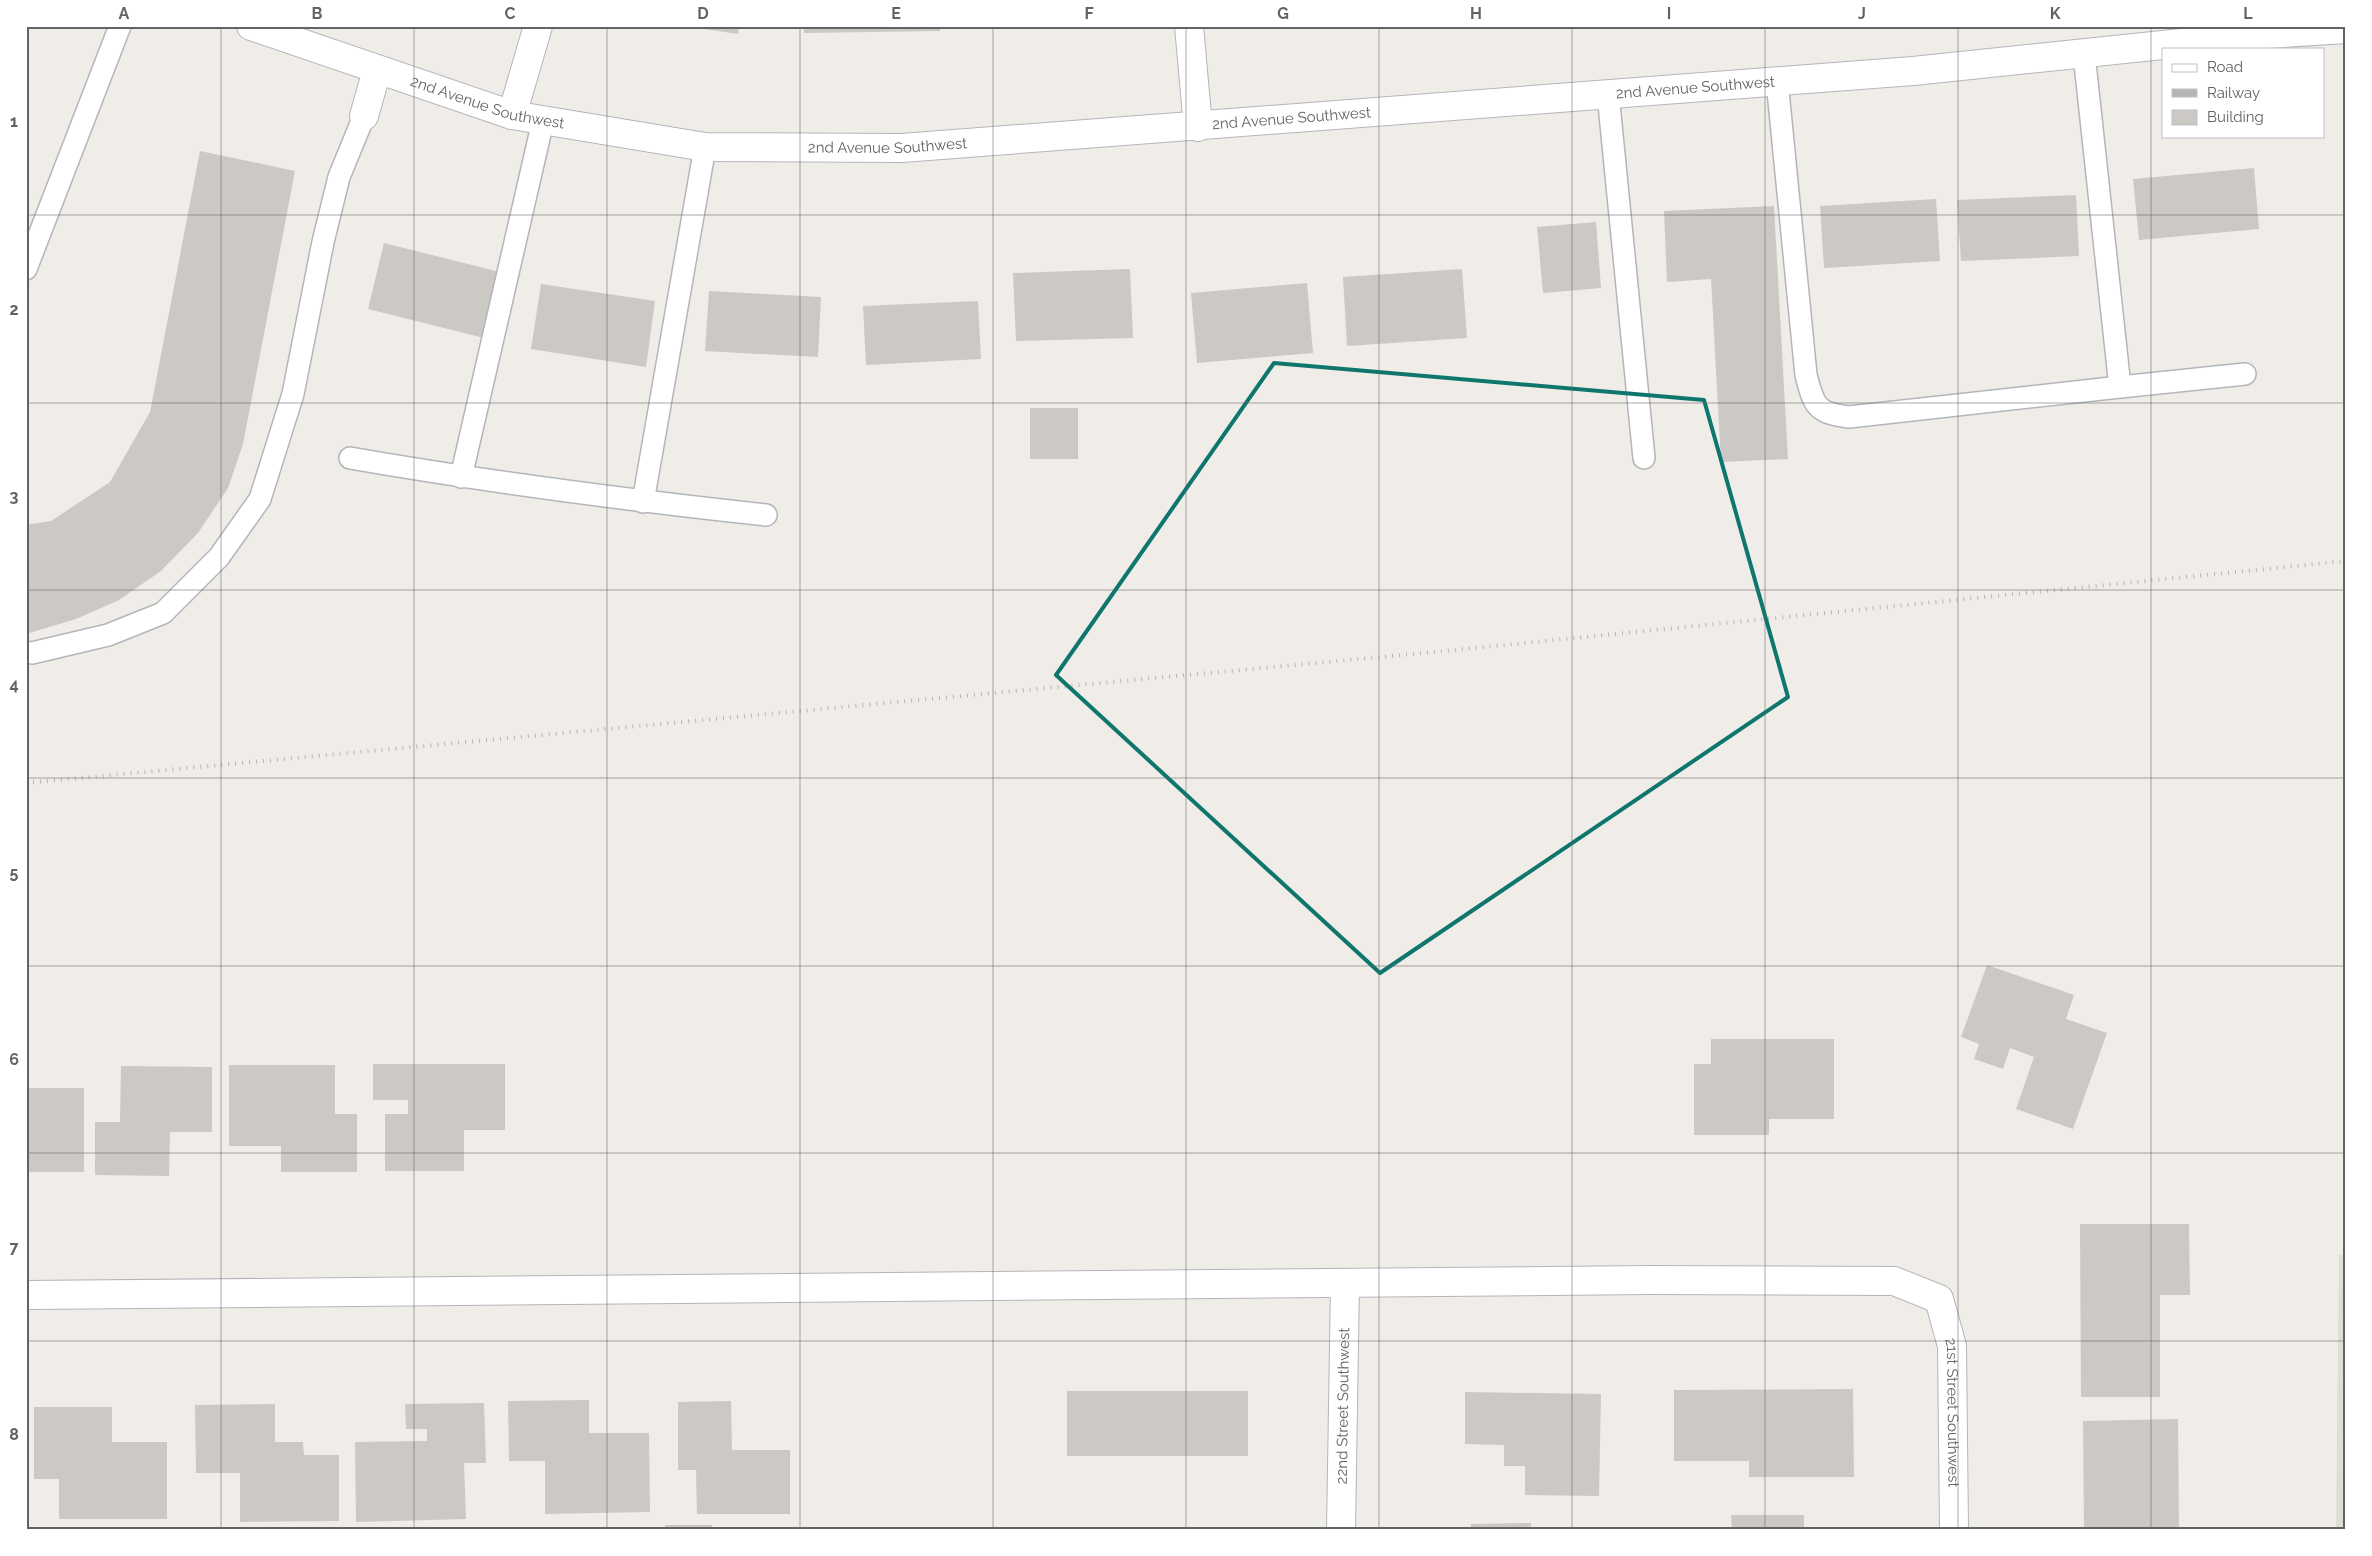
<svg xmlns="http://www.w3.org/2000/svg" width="2372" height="1556" viewBox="0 0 2372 1556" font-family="Raleway,sans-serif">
  <rect width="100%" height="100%" fill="#f0ede8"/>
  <path fill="#e0ddd6" d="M2339,1255H2346V1530H2336Z"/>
  <path fill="#ccc8c4" d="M684,26H739L738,34Z
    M804,26H940V31L804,33Z
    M200,151L295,171L243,444L228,488L198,533L161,571L119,600L76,619L26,634V525L51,521L110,482L150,412Z
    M2254,168L2259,229L2139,240L2133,179Z
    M2076,195L2079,256L1961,261L1957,200Z
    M1936,199L1940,261L1824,268L1820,206Z
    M1774,206L1788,459L1721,462L1711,279L1667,282L1664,211Z
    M1596,222L1601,288L1543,293L1537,227Z
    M384,243L500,272L484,338L368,309Z
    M1130,269L1133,338L1016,341L1013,273Z
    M1462,269L1467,338L1347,346L1343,277Z
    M1307,283L1313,353L1197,363L1191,293Z
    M541,284L655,301L646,367L531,349Z
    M709,291L821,297L818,357L705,351Z
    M978,301L981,359L866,365L863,306Z
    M1030,408H1078V459H1030Z
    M1987,965L2074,995L2066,1019L2107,1033L2073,1129L2016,1109L2034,1057L2010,1048L2003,1069L1974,1059L1979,1044L1961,1037Z
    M1711,1039H1834V1119H1769V1135H1694V1064H1711Z
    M373,1064H505V1130H464V1171H385V1114H408V1100H373Z
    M229,1065H335V1114H357V1172H281V1146H229Z
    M121,1066L212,1067V1132H170L169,1176L95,1175V1122H120Z
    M26,1088H84V1172H26Z
    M2080,1224H2189L2190,1295H2160V1397H2081Z
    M1853,1389L1854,1477H1749V1461H1674V1390Z
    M1067,1391H1248V1456H1067Z
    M1465,1392L1601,1394L1599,1496L1525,1495V1466H1504V1445L1465,1444Z
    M589,1400V1433H649L650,1512L545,1514V1461H509L508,1401Z
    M731,1401L732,1450H790V1514H697L696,1470H678V1402Z
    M484,1403L486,1463H464L466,1519L356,1522L355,1442L427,1441V1429H406L405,1404Z
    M275,1404V1442H303L304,1455H339V1521L240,1522V1473H196L195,1405Z
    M34,1407H112V1442H167V1519H59V1479H34Z
    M2178,1419L2179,1530H2084L2083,1421Z
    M1731,1515H1804V1530H1732Z
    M1531,1523V1530H1471V1524Z
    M665,1525H712V1530H665Z"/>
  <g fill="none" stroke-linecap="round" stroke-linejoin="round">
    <defs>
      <path id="service" d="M1777,81L1806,375C1814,406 1816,413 1849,417L2120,387L2084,54
        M1608,94L1644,458
        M26,269L120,26
        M2120,387L2245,374
        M350,458C488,482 627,500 766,515
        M461,477L543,121
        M643,502L705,147
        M26,652L32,653L108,635L163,613L219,557L260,499L293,394L323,242L339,177L364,116"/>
      <g id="minor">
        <path d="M1189,26L1198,127"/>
        <path d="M512,115L538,26"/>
        <path d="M364,116L377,70"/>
        <path id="s1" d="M26,1295L1650,1280L1894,1281L1939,1299L1952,1346L1954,1530"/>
        <path id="s2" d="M1341,1530L1345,1283"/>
      </g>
      <g id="tertiary">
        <path id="s3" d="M251,26L512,115L705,147L902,148L1913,71L2268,34L2346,29"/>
      </g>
    </defs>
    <use href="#service" stroke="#b3b6b9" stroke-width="24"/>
    <use href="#minor" stroke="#b3b6b9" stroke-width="30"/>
    <use href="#tertiary" stroke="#b3b6b9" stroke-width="30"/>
    <use href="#service" stroke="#fff" stroke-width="21"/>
    <use href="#minor" stroke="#fff" stroke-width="28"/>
    <use href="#tertiary" stroke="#fff" stroke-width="28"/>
    <path stroke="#b4b5b5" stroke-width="4" stroke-dasharray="1 6" stroke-linecap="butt" d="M26,783L1445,651L2346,561"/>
  </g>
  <path fill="none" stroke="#0f766e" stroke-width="4" stroke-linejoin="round" d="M1274,363L1704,400L1788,697L1380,973L1056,675Z"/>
  <path fill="none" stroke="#5f6467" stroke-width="1" stroke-opacity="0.55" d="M221,26V1530M414,26V1530M607,26V1530M800,26V1530M993,26V1530M1186,26V1530M1379,26V1530M1572,26V1530M1765,26V1530M1958,26V1530M2151,26V1530M26,215H2346M26,403H2346M26,590H2346M26,778H2346M26,966H2346M26,1153H2346M26,1341H2346"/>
  <g text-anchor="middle" stroke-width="4.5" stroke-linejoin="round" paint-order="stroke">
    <g font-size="15" fill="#5f6467" stroke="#fff">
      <text dy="5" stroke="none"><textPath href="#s3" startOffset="1464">2nd Avenue Southwest</textPath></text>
      <text dy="5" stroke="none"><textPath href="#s3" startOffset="249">2nd Avenue Southwest</textPath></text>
      <text dy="5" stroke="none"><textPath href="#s3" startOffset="1059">2nd Avenue Southwest</textPath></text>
      <text dy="5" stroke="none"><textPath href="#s3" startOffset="654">2nd Avenue Southwest</textPath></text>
      <text dy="5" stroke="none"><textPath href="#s2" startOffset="124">22nd Street Southwest</textPath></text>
      <text dy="5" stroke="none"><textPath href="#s1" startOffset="2032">21st Street Southwest</textPath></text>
    </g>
  </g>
  <rect width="2372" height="1556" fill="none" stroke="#ffffff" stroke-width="55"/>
  <rect x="2162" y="48" width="162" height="90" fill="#ffffff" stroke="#bfc1c2"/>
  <rect x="2172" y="64" width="25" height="8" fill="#ffffff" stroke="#bfc1c2"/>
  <text x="2207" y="72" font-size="15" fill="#5f6467">Road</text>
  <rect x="2172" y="89" width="25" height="8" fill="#b4b5b5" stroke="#bfc1c2"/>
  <text x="2207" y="98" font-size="15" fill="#5f6467">Railway</text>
  <rect x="2172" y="110" width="25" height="15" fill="#ccc8c4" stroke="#bfc1c2"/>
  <text x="2207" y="122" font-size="15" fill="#5f6467">Building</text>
  <rect x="28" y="28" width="2316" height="1500" fill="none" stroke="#5f6467" stroke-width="2"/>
  <g font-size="16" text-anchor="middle" font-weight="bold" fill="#5f6467">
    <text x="124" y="19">A</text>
    <text x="317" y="19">B</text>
    <text x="510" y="19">C</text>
    <text x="703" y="19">D</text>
    <text x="896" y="19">E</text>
    <text x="1089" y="19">F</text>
    <text x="1283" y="19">G</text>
    <text x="1476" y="19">H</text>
    <text x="1669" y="19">I</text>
    <text x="1862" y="19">J</text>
    <text x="2055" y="19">K</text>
    <text x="2248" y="19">L</text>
    <text x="14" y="127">1</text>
    <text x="14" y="315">2</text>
    <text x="14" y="502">3</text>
    <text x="14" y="690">4</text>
    <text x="14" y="878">5</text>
    <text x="14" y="1065">6</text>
    <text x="14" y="1253">7</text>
    <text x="14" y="1440">8</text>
  </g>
</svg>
